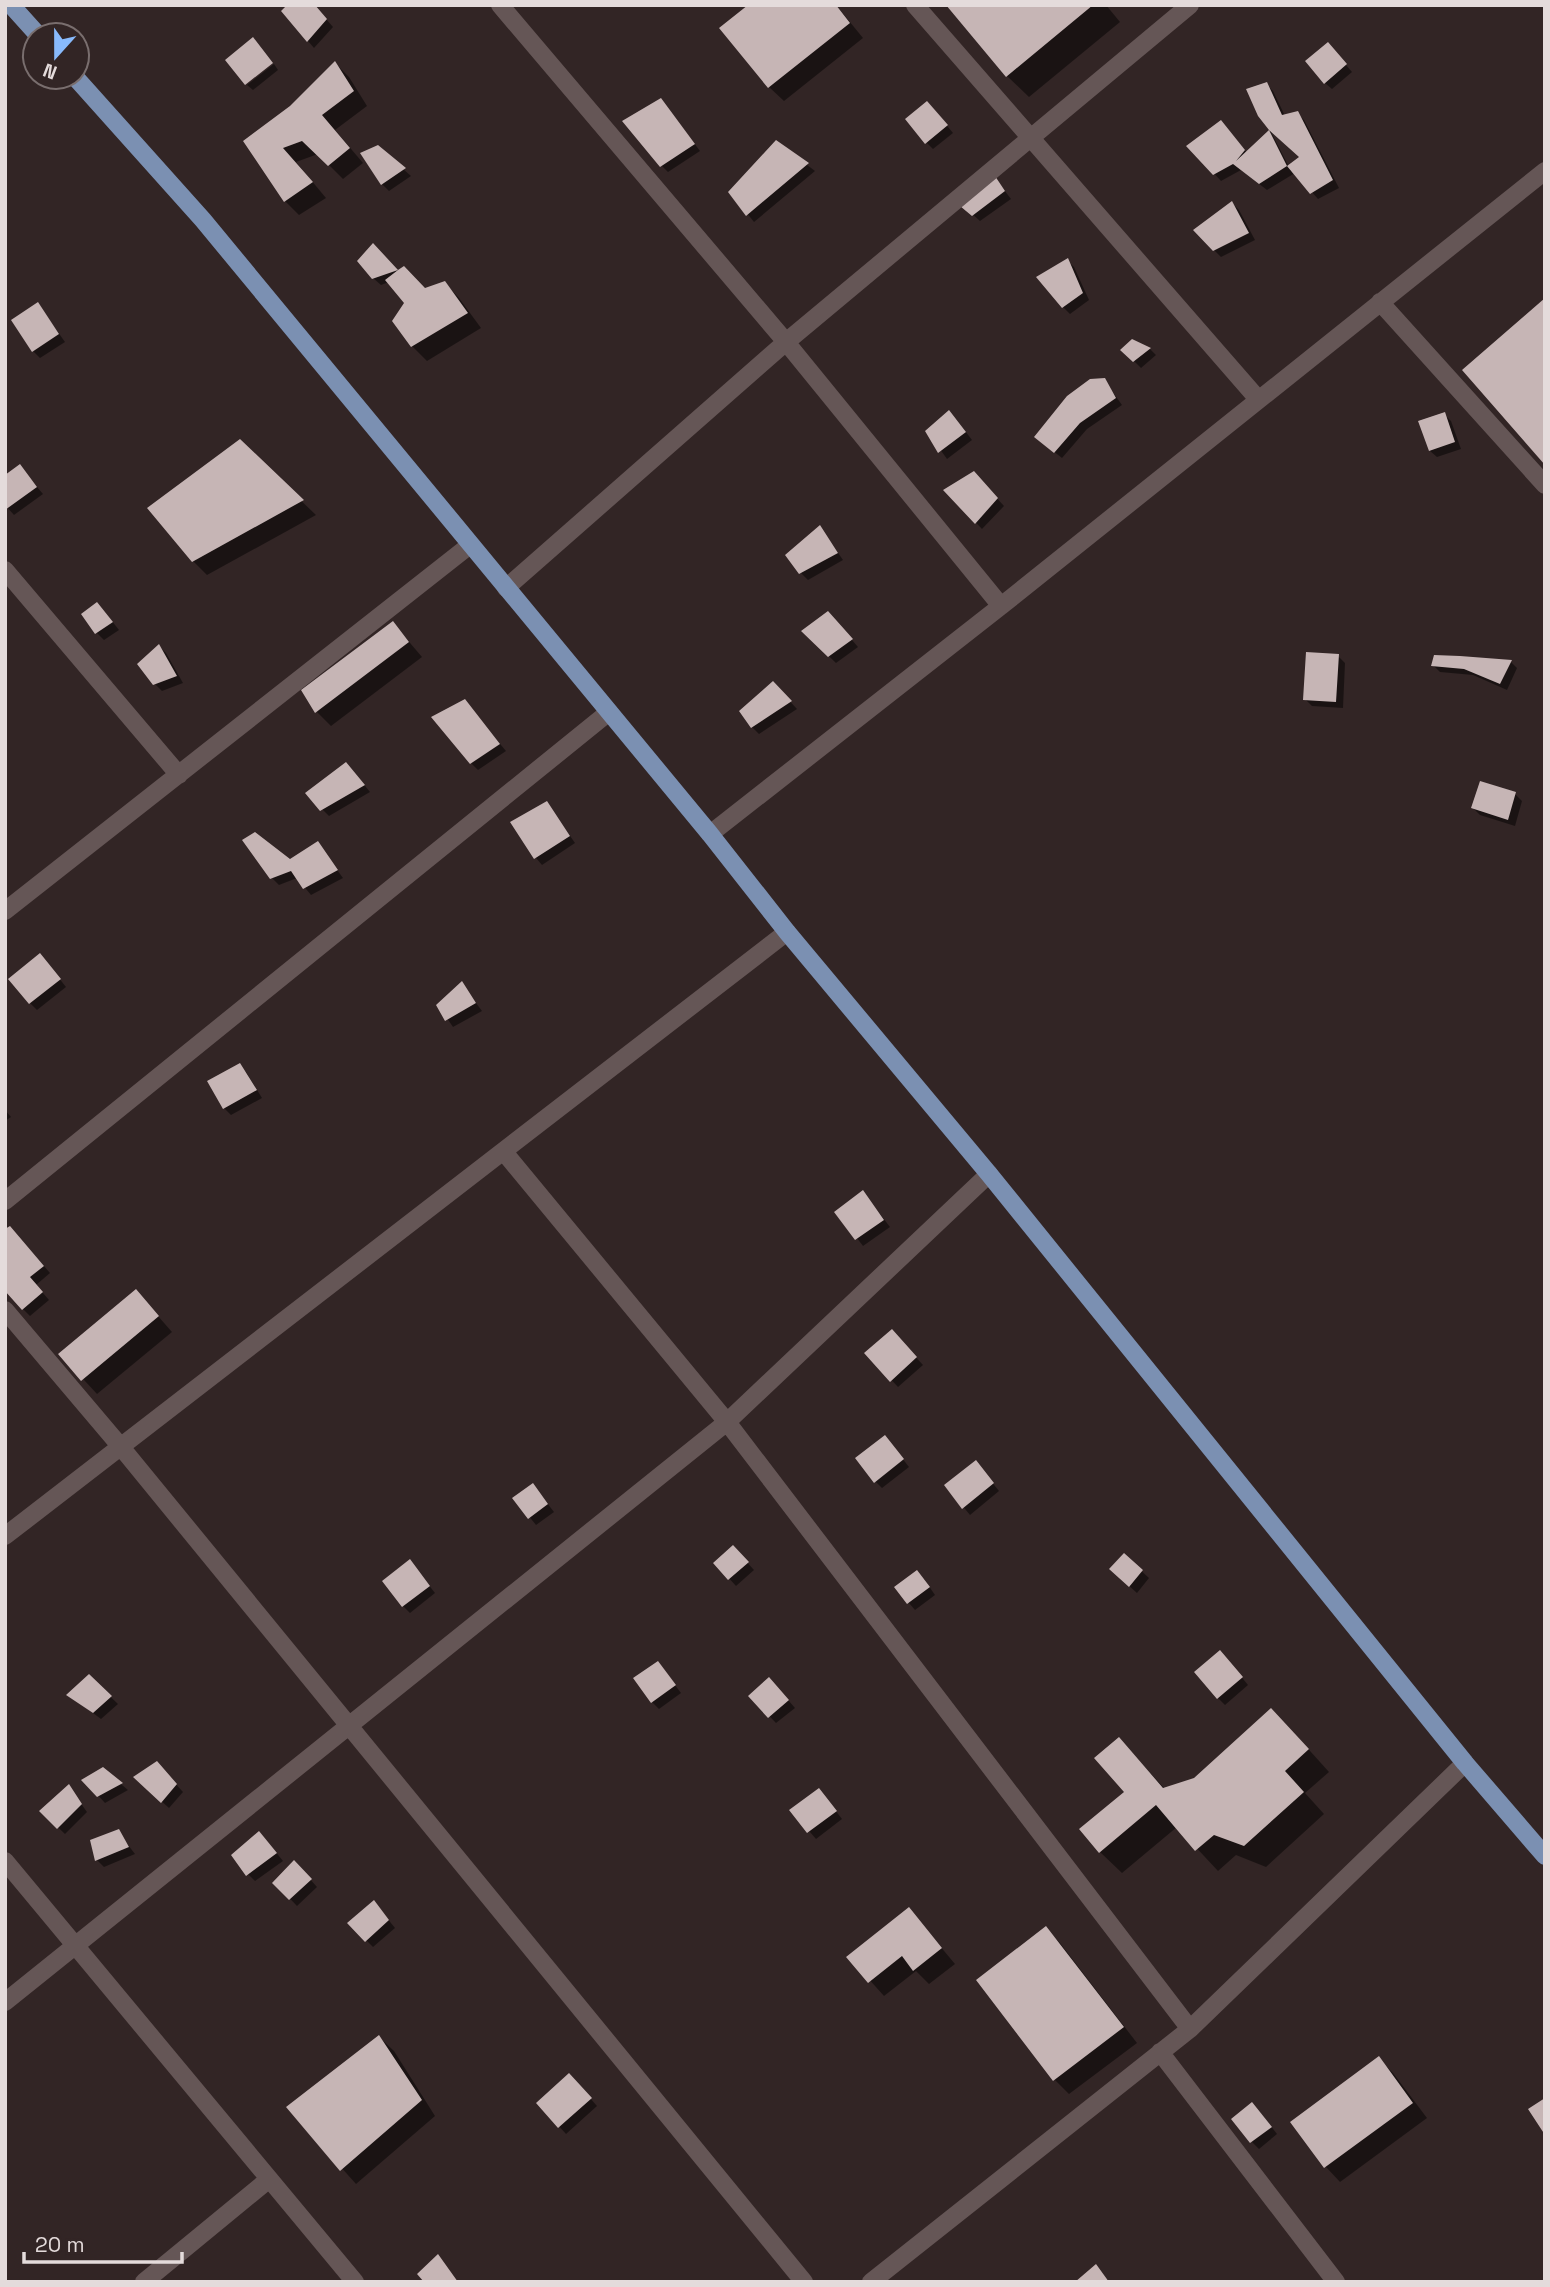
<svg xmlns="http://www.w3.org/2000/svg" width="1550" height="2287" viewBox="0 0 1550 2287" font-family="'Space Grotesk',sans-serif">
  <rect width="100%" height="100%" fill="#322525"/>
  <path fill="#0007" fill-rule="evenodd" d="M314,5L333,27L314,48L308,41Z
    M836,5L863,38L784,101L769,87Z
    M948,5H1106L1120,22L1029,97L1007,76Z
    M1334,51L1352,72L1332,89L1325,83Z
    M335,63L349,77L367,106L335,130L363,163L343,179L318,154L296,162L326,198L299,215L285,201L245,142L291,108Z
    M274,64L278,70L253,90L247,85Z
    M1266,84L1273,91L1285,116L1297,113L1304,120L1339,188L1318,199L1295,173L1267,190L1241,170L1221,181L1189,146L1228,130L1247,153L1271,131ZM1271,132L1301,157L1289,167Z
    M667,107L700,151L668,172L662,166Z
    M934,110L953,133L933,149L927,143Z
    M777,142L815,171L754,222L730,192Z
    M378,147L411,176L389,191L382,184Z
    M995,178L1011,199L980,221L970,212Z
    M1232,203L1239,210L1255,240L1221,257L1214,250Z
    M373,246L398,272L425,290L445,283L459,298L481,328L427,361L412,346L394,321L406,303L389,282L381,285L373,278Z
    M1067,260L1074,267L1089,300L1070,314L1063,307Z
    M38,304L65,342L40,358L33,351Z
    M1132,341L1150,349L1156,355L1141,368L1123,350Z
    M1104,380L1122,405L1087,429L1062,458L1043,443Z
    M1444,414L1451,421L1461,449L1437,457L1430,451Z
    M956,419L972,440L947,459L927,431Z
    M240,442L316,515L207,575L193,561Z
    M26,474L43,494L14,515L5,505Z
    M981,481L1004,506L982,529L946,491Z
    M820,527L843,560L808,580L801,573Z
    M104,611L119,630L104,640L97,633Z
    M835,620L858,647L836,663L804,632Z
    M393,623L422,657L331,726L317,712Z
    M159,646L166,653L183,683L162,691L155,684Z
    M1338,656L1345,663L1343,708L1312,706L1305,699Z
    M1511,662L1517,668L1507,690L1473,675L1440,672L1433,665Z
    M773,683L797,709L759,734L752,727Z
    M471,709L506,751L478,770L471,763Z
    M353,771L370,792L329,816L307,794Z
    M1515,794L1522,801L1515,826L1480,815L1473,808Z
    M547,803L575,843L542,865L536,858Z
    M318,844L343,878L311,895L297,878L279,885L272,878L290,861Z
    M47,963L66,987L37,1010L30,1003Z
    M461,983L482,1011L453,1027L438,1005Z
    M239,1065L246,1072L262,1098L231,1115L224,1108Z
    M5,1110L11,1117L5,1121Z
    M863,1192L890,1227L863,1246L837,1212Z
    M17,1235L50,1273L36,1285L49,1300L30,1316L23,1309Z
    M136,1291L172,1332L97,1394L60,1354Z
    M898,1338L923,1365L898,1387L866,1353Z
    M891,1444L909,1467L882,1488L875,1481Z
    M982,1470L999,1491L970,1515L946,1486Z
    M533,1485L554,1512L536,1525L515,1499Z
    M733,1547L754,1570L736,1586L715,1563Z
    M1124,1555L1149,1578L1137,1593L1118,1576Z
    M416,1569L435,1593L410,1613L403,1606Z
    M924,1579L935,1595L915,1610L896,1588Z
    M1227,1659L1248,1685L1225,1705L1218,1698Z
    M658,1663L681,1693L659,1709L652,1702Z
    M89,1676L118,1704L101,1719L69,1695Z
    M776,1686L795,1708L776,1723L750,1696Z
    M1293,1732L1329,1772L1305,1793L1324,1814L1266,1867L1236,1855L1218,1871L1177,1827L1122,1873L1100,1852L1127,1792L1119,1739L1165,1789L1195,1779Z
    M103,1769L128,1790L105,1803L84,1780Z
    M163,1770L183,1792L169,1808L142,1784Z
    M69,1787L87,1812L65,1834L41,1811Z
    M825,1797L842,1819L816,1839L792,1811Z
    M118,1832L135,1854L104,1867L97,1860L92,1841Z
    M266,1840L283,1861L255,1881L248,1874Z
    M301,1869L317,1887L297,1906L275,1883Z
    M374,1902L395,1928L373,1947L349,1923Z
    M909,1909L955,1964L929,1984L916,1971L884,1996L849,1957Z
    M1046,1928L1060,1943L1137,2043L1069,2094L1055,2080L978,1980Z
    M379,2037L394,2051L435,2116L356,2184L288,2108Z
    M1379,2059L1393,2073L1427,2118L1340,2182L1326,2167L1292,2122Z
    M576,2082L597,2106L566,2134L538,2103Z
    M1259,2111L1277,2134L1259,2149L1252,2142Z"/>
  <path fill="#c6b5b5" d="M287,5H315L327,19L307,42L281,11Z
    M748,5H836L850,23L768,88L719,28Z
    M946,5H1093L1006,77Z
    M253,37L273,63L245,85L225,60Z
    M1328,42L1347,64L1324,84L1305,61Z
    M335,61L354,91L322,115L350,148L328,166L302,141L283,148L313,182L284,202L243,141L290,106Z
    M1267,82L1282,115L1298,111L1333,180L1310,194L1287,166L1299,157L1269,130L1287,166L1259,184L1233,164L1213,175L1186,146L1221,120L1245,150L1236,161L1269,130L1258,116L1246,89Z
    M661,98L695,144L660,167L622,121Z
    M927,101L948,125L925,144L905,119Z
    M776,140L809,163L746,216L728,192Z
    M378,145L406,168L381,185L360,153Z
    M995,176L1005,191L972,216L960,206Z
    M1232,201L1249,233L1213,251L1193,230Z
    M373,243L398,270L404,266L425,288L445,281L468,313L411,347L392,321L404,303L385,280L398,270L372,279L357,261Z
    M1068,258L1083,293L1062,308L1036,277Z
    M1545,298V465L1462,370Z
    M38,302L59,334L32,352L11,320Z
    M1132,339L1151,348L1133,362L1120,350Z
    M1105,378L1116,398L1080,423L1054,453L1034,437L1067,396L1090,379Z
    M949,410L966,432L938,453L925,431Z
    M1445,412L1455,442L1429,451L1418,421Z
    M240,439L304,500L192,562L147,508Z
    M20,464L37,487L5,510V475Z
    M974,471L998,498L975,524L943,490Z
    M820,525L838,553L799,574L785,555Z
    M97,602L113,622L95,634L81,614Z
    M828,611L853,639L828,657L801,631Z
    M393,621L409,642L315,713L301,690Z
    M159,644L177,676L153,685L137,664Z
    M1306,652L1339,654L1336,702L1303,700Z
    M1434,655L1460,656L1512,660L1500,684L1464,669L1431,666Z
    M773,681L792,701L751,728L739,711Z
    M465,699L500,744L470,764L431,717Z
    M346,762L365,785L320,811L305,793Z
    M1480,781L1516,792L1508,820L1471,808Z
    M547,801L570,836L534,859L510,822Z
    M255,832L290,859L318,841L338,870L303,889L291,871L270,879L242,840Z
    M40,953L61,979L29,1004L8,979Z
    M462,981L476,1003L445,1021L436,1005Z
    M240,1063L257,1090L223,1109L207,1081Z
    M863,1190L884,1220L855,1240L834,1212Z
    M10,1226L44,1266L30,1277L43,1292L22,1310L5,1291V1229Z
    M136,1289L159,1316L81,1381L58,1354Z
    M892,1329L917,1357L890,1382L864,1353Z
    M885,1435L904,1459L874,1483L855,1458Z
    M976,1460L994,1483L962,1509L944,1485Z
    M533,1483L548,1504L528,1519L512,1498Z
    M733,1545L749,1562L728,1580L713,1563Z
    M1124,1553L1143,1570L1129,1587L1109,1569Z
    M410,1559L430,1586L402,1607L382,1581Z
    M917,1570L930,1587L907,1604L894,1587Z
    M1220,1650L1243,1677L1217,1699L1194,1672Z
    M658,1661L676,1685L651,1703L633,1678Z
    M89,1674L112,1696L93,1713L66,1695Z
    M769,1677L789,1700L768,1718L748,1696Z
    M1271,1708L1309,1749L1285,1771L1304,1792L1244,1846L1214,1835L1195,1851L1156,1805L1099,1853L1079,1829L1124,1792L1094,1758L1119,1737L1163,1788L1194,1778Z
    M157,1761L177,1784L161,1803L133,1777Z
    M103,1767L123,1783L97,1797L81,1780Z
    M69,1784L82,1804L57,1829L39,1811Z
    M819,1788L837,1811L807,1833L789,1810Z
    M119,1829L129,1847L95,1861L90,1840Z
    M259,1831L277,1853L246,1876L231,1855Z
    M294,1860L312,1879L289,1900L272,1883Z
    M374,1900L389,1920L365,1942L347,1923Z
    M909,1907L942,1948L913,1971L902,1956L868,1983L846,1957Z
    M1046,1926L1124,2027L1053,2081L976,1980Z
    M379,2035L422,2100L340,2171L286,2107Z
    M1379,2056L1413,2103L1324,2168L1290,2122Z
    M569,2073L592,2098L558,2128L536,2103Z
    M1545,2098V2135L1528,2109Z
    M1252,2102L1272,2127L1250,2143L1231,2119Z
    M438,2254L458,2282H424L417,2274Z
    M1096,2264L1109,2282H1075Z"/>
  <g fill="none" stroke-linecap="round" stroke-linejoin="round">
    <path stroke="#655656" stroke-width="18" d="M500,5L786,342L1001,606
      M915,5L1258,399
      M1380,302L1545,485
      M5,570L179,775
      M506,588L786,342L1190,5
      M710,834L1001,606L1545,171
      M5,911L470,545
      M504,1152L727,1422L1190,2029
      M5,1201L609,712
      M5,1310L121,1447L804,2282
      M5,1536L787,932
      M5,1861L355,2282
      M5,2002L727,1422L989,1174
      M1160,2052L1336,2282
      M144,2282L268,2180
      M871,2282L1190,2029L1465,1763"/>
    <path stroke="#7b90b2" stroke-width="18" d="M11,5L38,35
      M75,77L203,220L710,834L787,932L989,1174L1465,1763L1545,1856"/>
  </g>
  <rect width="1550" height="2287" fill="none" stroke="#e4dbdb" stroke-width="14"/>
  <g transform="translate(56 56) rotate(201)"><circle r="33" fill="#322525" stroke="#796e6e" stroke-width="2"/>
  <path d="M0-5L12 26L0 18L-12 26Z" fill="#88bafc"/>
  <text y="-10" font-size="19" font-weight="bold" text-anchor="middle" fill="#e4dbdb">N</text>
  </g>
  <path d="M24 2252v10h158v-10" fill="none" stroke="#e4dbdb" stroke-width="3.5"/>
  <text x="35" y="2252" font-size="21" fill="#e4dbdb" stroke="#322525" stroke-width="5" paint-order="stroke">20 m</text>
</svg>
